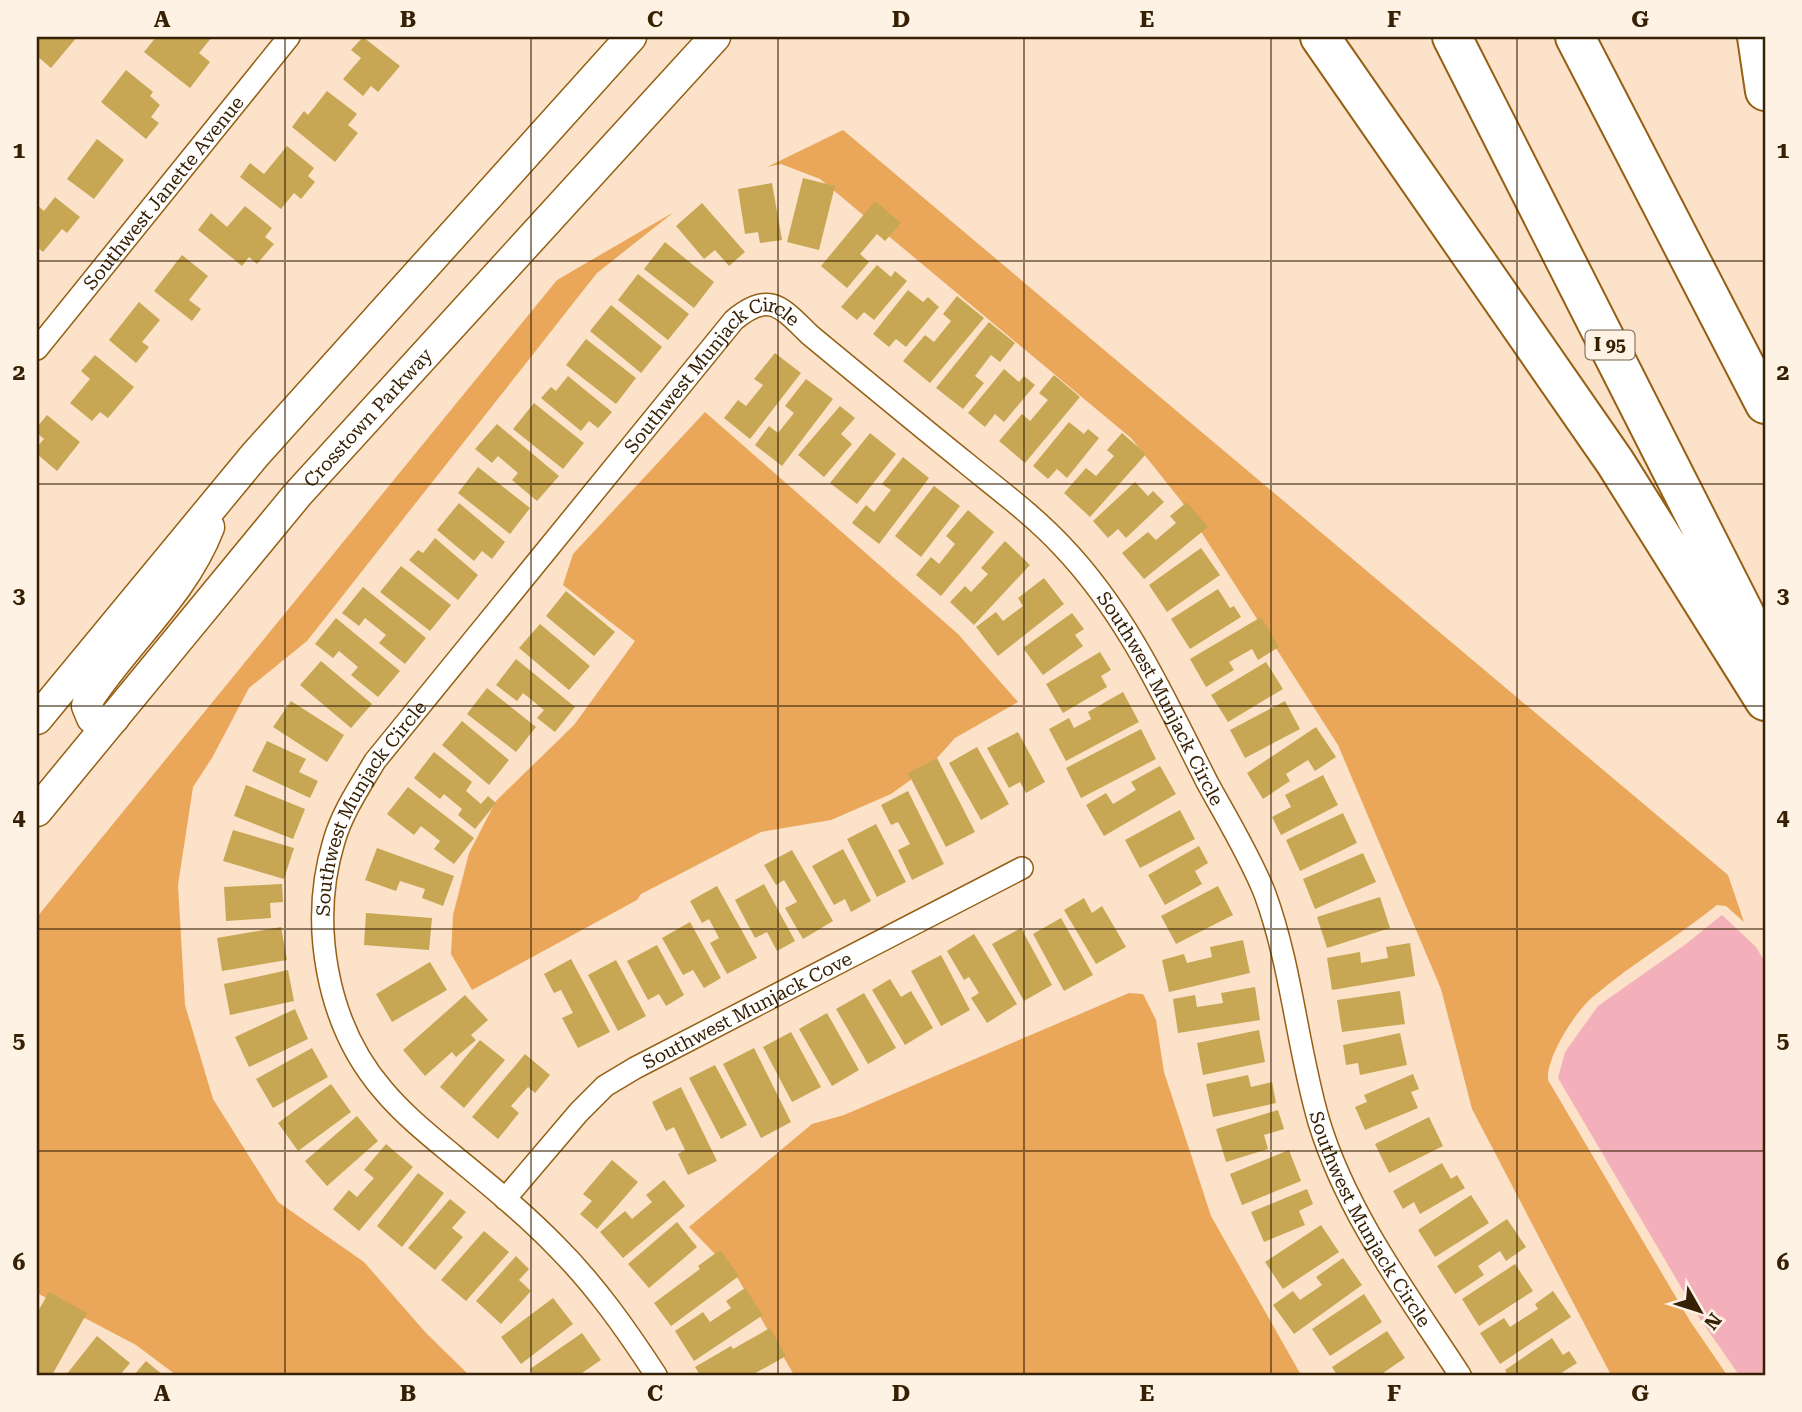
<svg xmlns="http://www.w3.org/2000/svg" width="1802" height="1412" viewBox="0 0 1802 1412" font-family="'Roboto Serif',serif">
  <rect width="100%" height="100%" fill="#fbe2c9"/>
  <path fill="#eaa75a" d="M843,130L1728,875L1744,922L1726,906L1717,905C1677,937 1633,963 1594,996C1576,1010 1546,1057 1548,1080L1690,1321L1727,1375H1611L1472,1109L1441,989L1338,745L1182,502L1131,438L820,179L781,164L767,167Z
    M674,212L597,273L307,641L249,688L212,758L193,787L178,885L185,1005L213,1099L278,1202L364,1262L426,1333L469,1375H176L136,1345L37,1293V917L557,280Z
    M705,412L958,634L1018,702L955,738L930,766L891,794L831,820L761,832L641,894L637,900L472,990L451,954L453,915L469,853L496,801L574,725L635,641L563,585L573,554Z
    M1129,993L1143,994L1156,1020L1164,1072L1211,1216L1301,1375H794L737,1277L689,1227L812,1124L844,1115Z"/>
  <path fill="#f3afba" d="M1722,915L1756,947L1765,962V1375H1739L1698,1316L1558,1078L1565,1052L1598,1006L1686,944Z"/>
  <path fill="#c7a754" d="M37,37H77L51,68L37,56Z
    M156,37H212L199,53L210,62L190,88L144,52Z
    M363,37L400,66L378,92L371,86L363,96L343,79L361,58L351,50Z
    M126,70L153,92L150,96L160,105L151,117L159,123L146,139L101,102Z
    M327,91L357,114L348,125L358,133L335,162L292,127L304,111L308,115Z
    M97,139L124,160L94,199L67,179Z
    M287,146L314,168L308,176L315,182L301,199L294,193L281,209L240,177L250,163L264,174Z
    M803,178L835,186L819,250L787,242Z
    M772,183L782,240L760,243L758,232L745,234L738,189Z
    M55,197L80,217L67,233L62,229L43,252L37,247V205L44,211Z
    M875,201L901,223L885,241L877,234L860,254L869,262L847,288L821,266Z
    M702,203L745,252L729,266L715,250L704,259L676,226Z
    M245,206L272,228L265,237L274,244L257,264L249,257L242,266L198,230L211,213L227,227Z
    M665,242L714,282L694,308L644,269Z
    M182,255L208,276L189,300L201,309L192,321L154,291Z
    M877,265L891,277L895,271L907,281L874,320L864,312L857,320L841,307Z
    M638,274L689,314L668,340L618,300Z
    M908,290L923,302L928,297L939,307L906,347L896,339L889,347L873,334Z
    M957,296L984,318L930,383L903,361L925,335L934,342L951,321L943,314Z
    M139,302L160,320L142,342L149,347L136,363L109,340Z
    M611,305L662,347L641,373L590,331Z
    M989,322L1015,343L1000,362L991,355L975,376L984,383L963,409L936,388Z
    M586,339L636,378L616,404L566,365Z
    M775,353L801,373L750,439L724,418L738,400L746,406L763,385L754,379Z
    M95,355L134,387L108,418L100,412L92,421L70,403L90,379L81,371Z
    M1004,369L1019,382L1024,376L1035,385L1004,422L995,414L985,427L968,413Z
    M1054,375L1080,397L1025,463L999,441L1022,414L1030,421L1048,400L1039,393Z
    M568,376L612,412L598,428L589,421L581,431L541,398L551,387L556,391Z
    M806,379L833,399L782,466L755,445L769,426L778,433L794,413L785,406Z
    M534,403L584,443L563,469L513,429Z
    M840,406L855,418L841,434L852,444L824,477L798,455Z
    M47,415L80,442L57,471L37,454V447L44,439L37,433V427Z
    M1069,422L1084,434L1088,429L1099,438L1067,478L1057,469L1048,479L1033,466Z
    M497,424L559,476L537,501L512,480L518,473L498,456L492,463L475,449Z
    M870,433L896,454L857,504L830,483Z
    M1122,433L1146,454L1090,517L1064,493L1086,468L1096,476L1114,456L1107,450Z
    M903,457L929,478L879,544L852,523L866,505L874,512L891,490L882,484Z
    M478,467L530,508L510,534L458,493Z
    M1135,482L1148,496L1153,491L1164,502L1126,538L1118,529L1108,538L1093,521Z
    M934,486L960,506L921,557L895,536Z
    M1187,502L1208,527L1144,579L1122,553L1148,532L1156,540L1176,523L1170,516Z
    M459,503L505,542L492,559L482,551L474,561L437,530Z
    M968,510L994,532L941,596L916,575L931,557L939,564L955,544L946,536Z
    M435,538L478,575L458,600L409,560L418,550L423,553Z
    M1005,541L1030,565L974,625L950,602L965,586L971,592L988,574L981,568Z
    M1201,548L1220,575L1167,612L1149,585Z
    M401,566L451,605L430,631L380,592Z
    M1044,578L1064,604L998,656L976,627L996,612L1003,621L1023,606L1018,598Z
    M363,587L426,638L405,664L379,643L386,635L365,618L359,626L342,613Z
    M1218,589L1230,608L1234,606L1241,617L1190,649L1171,619Z
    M566,591L615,632L594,656L546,616Z
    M1072,613L1084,629L1075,635L1083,646L1043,675L1023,648Z
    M1261,617L1279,647L1258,660L1252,649L1229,662L1234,670L1206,687L1190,659Z
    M336,618L400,671L378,697L351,675L358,667L339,651L333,658L315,644Z
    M540,624L590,666L569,690L519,648Z
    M1100,652L1111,670L1101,676L1107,687L1063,713L1046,684Z
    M516,659L575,707L555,732L537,718L544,710L523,693L517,701L496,685Z
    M321,661L372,704L351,728L300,685Z
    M1266,662L1283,689L1228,722L1211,695Z
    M487,688L536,727L516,752L467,714Z
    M1123,692L1139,722L1066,761L1049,729L1069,718L1074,728L1091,719L1088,712Z
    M291,701L344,735L327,762L273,727Z
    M1285,701L1300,729L1245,758L1230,730Z
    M462,721L509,760L489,785L442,745Z
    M1316,727L1336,757L1315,771L1308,760L1286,774L1290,781L1263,799L1247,773Z
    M1141,729L1156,759L1081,798L1066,768Z
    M1018,732L1045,782L1026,793L1020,782L1009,788L987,748Z
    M267,741L306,759L299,772L318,781L310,798L252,771Z
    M977,747L1009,804L981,820L949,763Z
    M434,752L472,782L466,791L481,804L488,796L496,803L475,829L458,815L462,809L444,794L440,799L414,778Z
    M937,758L975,832L946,847L908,773Z
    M1160,766L1176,794L1104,836L1086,805L1106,793L1113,804L1136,790L1131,782Z
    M1323,775L1338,805L1281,835L1272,817L1291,807L1285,795Z
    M246,785L305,809L293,839L234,816Z
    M408,787L474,838L454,864L434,849L440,841L421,826L414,835L387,814Z
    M908,791L944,864L912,880L898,850L910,844L898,822L891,825L881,805Z
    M1180,810L1195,839L1140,868L1125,840Z
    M1343,813L1357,843L1300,871L1286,840Z
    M876,824L906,882L877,897L847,839Z
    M233,830L294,848L284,879L223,861Z
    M1199,846L1208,863L1195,871L1202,884L1165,905L1148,875Z
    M377,848L454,876L443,906L422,898L425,889L400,881L396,891L365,880Z
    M843,849L871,901L851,912L845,899L834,905L812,866Z
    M792,850L833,921L803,939L785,908L797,902L784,880L776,885L764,865Z
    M1363,853L1376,882L1315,909L1303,879Z
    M282,884L283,902L270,903L271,918L226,921L224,887Z
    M764,884L795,941L777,951L767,932L755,938L735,900Z
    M717,886L757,958L727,974L710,943L719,938L709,919L702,923L690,901Z
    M1218,886L1233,915L1176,944L1161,916Z
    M1380,897L1390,928L1327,948L1317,917Z
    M1084,898L1092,913L1102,906L1126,947L1096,964L1064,910Z
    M366,913L432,918L429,950L364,945Z
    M1061,918L1093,975L1064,991L1033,934Z
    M690,922L721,978L704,988L693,970L683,975L662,938Z
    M281,927L287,960L222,971L217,938Z
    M1021,928L1052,985L1024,1001L992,944Z
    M974,934L1017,1004L987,1023L971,998L979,993L969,977L964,980L947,951Z
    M1243,940L1250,973L1169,992L1162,960L1184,954L1187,963L1212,957L1210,947Z
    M1410,943L1415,976L1332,990L1327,958L1360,952L1361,963L1388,958L1386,947Z
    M657,945L684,995L666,1006L659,994L648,1000L627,961Z
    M941,955L970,1010L941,1026L911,971Z
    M571,959L610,1032L578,1048L562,1018L573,1013L561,990L554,993L544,974Z
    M616,960L646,1016L618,1031L588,975Z
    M430,962L447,990L392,1022L376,994Z
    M288,970L294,1001L230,1015L224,984Z
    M890,979L901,997L911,991L933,1028L905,1045L872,990Z
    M1255,987L1260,1020L1178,1033L1173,999L1195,995L1197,1007L1223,1003L1221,993Z
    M1400,991L1405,1024L1342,1032L1337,1000Z
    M864,993L896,1048L868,1064L836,1009Z
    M465,995L488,1020L471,1035L476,1040L456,1057L452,1052L425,1076L403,1050Z
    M295,1009L308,1039L249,1067L235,1037Z
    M827,1013L859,1070L832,1086L799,1029Z
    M1259,1030L1265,1062L1203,1075L1197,1043Z
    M791,1032L821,1087L792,1102L763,1047Z
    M1400,1033L1407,1065L1360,1075L1358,1063L1346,1065L1343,1045Z
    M480,1040L505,1060L464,1108L440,1087Z
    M312,1048L328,1077L273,1108L256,1079Z
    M754,1048L791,1122L761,1138L723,1064Z
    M525,1054L550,1075L535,1093L528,1087L511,1106L519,1113L498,1139L472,1117Z
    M715,1065L747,1125L721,1139L689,1078Z
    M1413,1074L1419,1089L1411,1092L1418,1108L1365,1130L1355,1107L1367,1102L1364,1095Z
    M1248,1075L1251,1087L1272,1082L1276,1103L1213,1117L1206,1084Z
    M331,1084L351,1112L298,1151L278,1123Z
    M681,1087L717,1161L688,1175L678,1154L685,1150L674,1127L666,1131L652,1102Z
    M1278,1110L1284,1129L1264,1135L1268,1149L1226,1162L1216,1129Z
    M357,1116L378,1141L327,1186L305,1161Z
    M1429,1117L1443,1146L1389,1173L1375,1144Z
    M386,1144L413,1167L359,1231L333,1209L349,1190L357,1197L374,1178L364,1170Z
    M1289,1150L1301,1181L1242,1205L1230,1174Z
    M612,1160L638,1182L597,1229L580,1214L592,1201L583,1194Z
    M1442,1163L1451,1179L1457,1175L1465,1188L1420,1214L1414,1202L1403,1209L1393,1191Z
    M418,1173L444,1193L402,1247L377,1226Z
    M664,1180L685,1206L623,1258L600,1232L625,1211L632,1219L652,1202L646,1195Z
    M1307,1189L1313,1204L1299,1211L1305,1225L1264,1242L1251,1212Z
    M1471,1195L1489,1223L1435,1257L1418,1230Z
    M450,1199L466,1212L452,1228L463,1237L435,1270L408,1248Z
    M1507,1219L1526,1247L1506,1261L1500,1251L1478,1266L1484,1275L1455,1294L1437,1266Z
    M677,1222L697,1247L649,1288L628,1264Z
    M1321,1225L1339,1252L1283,1289L1265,1262Z
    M484,1231L509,1252L466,1301L441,1280Z
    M720,1250L739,1276L671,1326L654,1303L700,1269L698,1266Z
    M516,1256L529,1269L519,1280L531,1291L501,1324L476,1301Z
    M1343,1258L1362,1285L1294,1334L1273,1305L1293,1291L1300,1300L1322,1285L1316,1277Z
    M1515,1264L1533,1291L1479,1326L1462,1299Z
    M745,1288L763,1315L694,1361L675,1331L703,1312L710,1322L731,1308L726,1301Z
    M1553,1291L1571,1317L1500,1364L1480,1333L1504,1318L1510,1327L1538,1309L1535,1304Z
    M49,1292L87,1313L52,1375H37V1313Z
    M1364,1294L1382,1322L1330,1356L1312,1329Z
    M553,1298L573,1324L521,1364L501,1337Z
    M770,1328L786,1356L752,1375H700L695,1367L731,1346L733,1349Z
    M1387,1331L1405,1358L1380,1375H1337L1332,1367Z
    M582,1333L601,1360L579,1375H534L530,1369Z
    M97,1336L130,1363L120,1375H66Z
    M1552,1338L1563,1355L1569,1351L1577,1363L1558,1375H1508L1505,1370Z
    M146,1361L163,1375H134Z"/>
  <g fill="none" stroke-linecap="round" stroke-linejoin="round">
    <defs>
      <g id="street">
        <path id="s1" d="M37,349L289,37"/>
        <path id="s2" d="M505,1199L579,1112L605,1086L635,1068L1022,868"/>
        <path id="s3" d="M656,1375C626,1329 595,1285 556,1246C524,1213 488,1184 453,1155C429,1135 403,1114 383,1090C326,1024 309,923 334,841C342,813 360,786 375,761L734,320C770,290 782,308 810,335C862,378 914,421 966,463C999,490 1033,515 1062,546C1127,614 1165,699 1207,782C1226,817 1251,858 1265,894C1292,968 1297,1047 1319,1122C1347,1214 1408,1295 1460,1375"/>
      </g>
      <g id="secondary">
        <path d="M114,718L100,722L92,718L87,706L89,698C128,639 183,594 209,527"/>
        <path d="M37,719L255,455L631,37"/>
        <path id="s4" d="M37,811L297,495L715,37"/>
      </g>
      <path id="highway" d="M1320,37L1615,462L1765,701
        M1452,37L1765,654
        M1575,37L1765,404
        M1757,37L1765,91"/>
    </defs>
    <use href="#street" stroke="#955f14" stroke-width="24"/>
    <use href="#secondary" stroke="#955f14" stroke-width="33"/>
    <use href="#highway" stroke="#955f14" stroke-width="42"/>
    <use href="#street" stroke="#fff" stroke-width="21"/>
    <use href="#secondary" stroke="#fff" stroke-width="30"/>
    <use href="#highway" stroke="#fff" stroke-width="38"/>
  </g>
  <path fill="none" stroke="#372003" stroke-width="2" stroke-opacity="0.55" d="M285,37V1375M531,37V1375M778,37V1375M1024,37V1375M1271,37V1375M1517,37V1375M37,261H1765M37,484H1765M37,706H1765M37,929H1765M37,1151H1765"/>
  <g text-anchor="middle" stroke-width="5" stroke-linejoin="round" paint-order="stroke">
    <rect fill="#fef2e5" stroke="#735f47" stroke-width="2" x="1585.5" y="330.5" width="49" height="29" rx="5"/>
    <g font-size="18" font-weight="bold" fill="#372003">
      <text x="1610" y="351">I 95</text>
    </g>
    <g font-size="19" fill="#372003" stroke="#fef2e5">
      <text dy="7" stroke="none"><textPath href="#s1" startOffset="201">Southwest Janette Avenue</textPath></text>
      <text dy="7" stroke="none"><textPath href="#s3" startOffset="1272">Southwest Munjack Circle</textPath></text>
      <text dy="7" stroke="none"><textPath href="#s4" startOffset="514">Crosstown Parkway</textPath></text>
      <text dy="7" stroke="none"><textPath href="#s3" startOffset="1922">Southwest Munjack Circle</textPath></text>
      <text dy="7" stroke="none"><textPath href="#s3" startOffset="705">Southwest Munjack Circle</textPath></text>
      <text dy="7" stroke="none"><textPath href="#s2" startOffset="312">Southwest Munjack Cove</textPath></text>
      <text dy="7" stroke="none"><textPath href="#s3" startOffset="2488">Southwest Munjack Circle</textPath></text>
    </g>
  </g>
  <rect width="1802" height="1412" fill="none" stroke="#fef2e5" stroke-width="77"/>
  <g transform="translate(1700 1311) rotate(129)" stroke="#fef2e5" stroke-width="5" paint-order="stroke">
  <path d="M0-5L12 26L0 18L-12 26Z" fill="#372003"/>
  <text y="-10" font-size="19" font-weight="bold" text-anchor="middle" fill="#372003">N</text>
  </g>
  <rect x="38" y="38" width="1726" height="1336" fill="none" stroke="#372003" stroke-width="2.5"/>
  <g font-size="23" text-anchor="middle" font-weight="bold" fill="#372003">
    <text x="162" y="27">A</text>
    <text x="408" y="27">B</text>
    <text x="655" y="27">C</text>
    <text x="901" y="27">D</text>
    <text x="1147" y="27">E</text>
    <text x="1394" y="27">F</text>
    <text x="1640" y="27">G</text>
    <text x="19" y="158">1</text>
    <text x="1783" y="158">1</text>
    <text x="19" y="380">2</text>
    <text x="1783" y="380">2</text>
    <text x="19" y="603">3</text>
    <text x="1783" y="603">3</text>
    <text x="19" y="825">4</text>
    <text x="1783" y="825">4</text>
    <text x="19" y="1048">5</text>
    <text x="1783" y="1048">5</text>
    <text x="19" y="1270">6</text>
    <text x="1783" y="1270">6</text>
    <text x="162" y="1401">A</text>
    <text x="408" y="1401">B</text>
    <text x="655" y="1401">C</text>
    <text x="901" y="1401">D</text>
    <text x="1147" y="1401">E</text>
    <text x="1394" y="1401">F</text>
    <text x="1640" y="1401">G</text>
  </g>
</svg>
